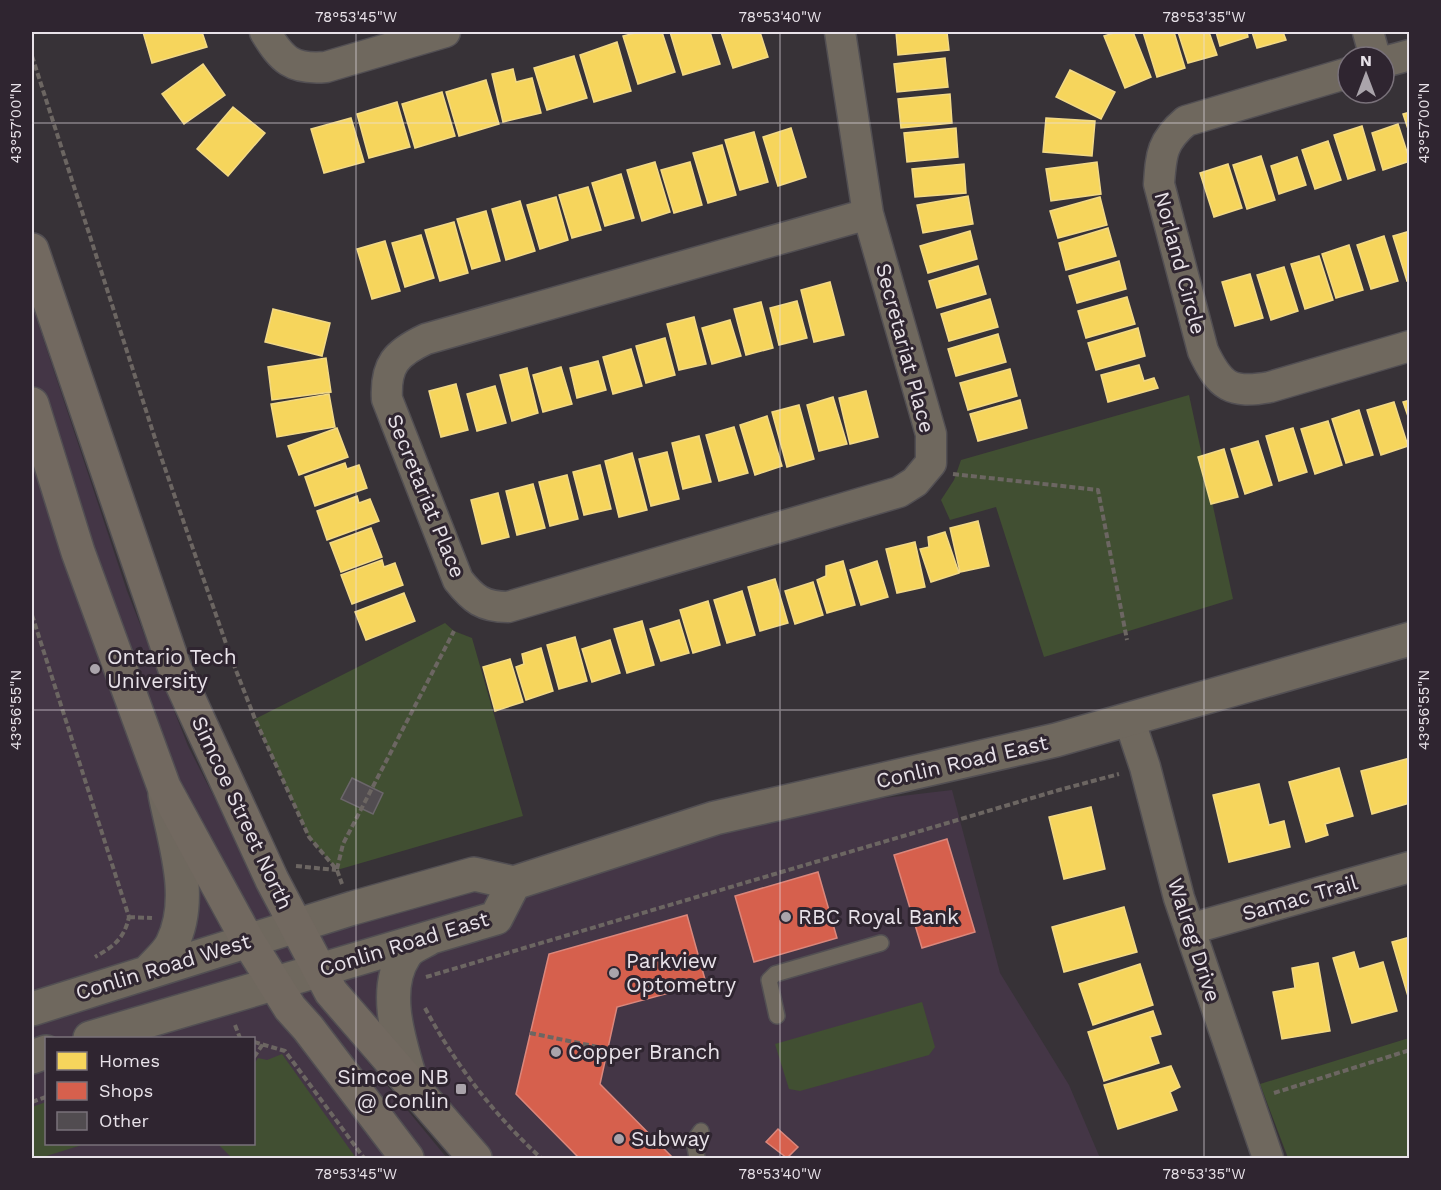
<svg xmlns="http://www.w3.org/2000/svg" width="1441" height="1190" viewBox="0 0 1441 1190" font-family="'Work Sans',sans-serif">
  <rect width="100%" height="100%" fill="#373237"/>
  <path fill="#443646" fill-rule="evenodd" d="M32,305L127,591L188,746L319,1003L447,1158H32ZM46,1038H254V1144H46Z
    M952,790L1000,973L1069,1085L1100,1158H475L295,926L514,882L715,818Z"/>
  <path fill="#414f32" d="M1189,395L1233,599L1044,657L996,507L950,520L941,500L954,480L961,460Z
    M445,623L454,631L472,638L523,816L337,870L309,837L255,719Z
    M922,1002L935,1047L929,1055L800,1091L789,1089L775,1044Z
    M1409,1038V1158H1288L1260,1084Z
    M282,1054L356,1158H232L218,1144H254V1064L258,1058L267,1060Z
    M46,1102V1144H85L40,1158H32V1107Z"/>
  <path fill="#f6d55c" stroke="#f2d986" stroke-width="1.5" d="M143,32H202L207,47L152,63Z
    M639,32H662L675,72L638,84L623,36Z
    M670,32H710L720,64L683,75Z
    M721,32H760L768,57L733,68Z
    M896,32H947L949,50L898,55Z
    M1117,32H1133L1151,77L1125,88L1104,36Z
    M1143,32H1174L1185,68L1157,77Z
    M1178,32H1209L1217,55L1188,63Z
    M1216,32H1247L1248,37L1220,46Z
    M1252,32H1283L1286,40L1257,48Z
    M617,42L631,91L594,102L580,55Z
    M574,56L587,98L547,110L534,68Z
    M945,58L948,87L897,92L894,64Z
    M203,64L225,95L184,124L162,94Z
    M513,69L516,82L532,78L541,113L503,122L492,74Z
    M1070,70L1115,92L1101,119L1056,97Z
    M486,80L499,124L459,136L446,92Z
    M442,92L455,136L415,148L402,104Z
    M950,94L952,123L901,128L898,99Z
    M397,102L410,147L369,158L357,114Z
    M233,107L265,133L228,176L197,149Z
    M1410,112V135L1403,114Z
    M351,118L364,162L324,173L311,129Z
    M1046,118L1095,121L1092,156L1043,152Z
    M1398,124L1410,161L1383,170L1372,133Z
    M1362,126L1375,170L1348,179L1334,135Z
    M791,128L806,177L778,186L763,137Z
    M956,128L958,157L907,162L904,133Z
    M754,132L768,182L740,190L725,140Z
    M1328,141L1341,180L1315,189L1302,150Z
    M722,145L736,195L708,203L693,153Z
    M1261,156L1275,200L1247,209L1233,165Z
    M1297,157L1306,185L1279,194L1271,166Z
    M655,162L670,212L642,221L627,170Z
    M690,162L702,205L674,213L661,170Z
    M1097,162L1101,194L1051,201L1046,169Z
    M964,164L966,193L915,197L912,169Z
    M1228,164L1242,208L1214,217L1200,173Z
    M621,174L634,218L605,226L592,183Z
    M588,187L601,230L572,238L559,195Z
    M968,196L973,224L923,233L917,205Z
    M556,197L568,240L540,249L527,205Z
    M1100,197L1107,225L1058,238L1050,211Z
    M520,201L535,251L506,260L492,209Z
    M486,211L500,261L472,269L457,219Z
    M454,222L468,273L440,281L425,230Z
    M1108,228L1116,256L1066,270L1059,243Z
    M970,231L977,259L928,273L920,246Z
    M1410,231V280L1407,281L1393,236Z
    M421,235L434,278L405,287L392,243Z
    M1384,236L1398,281L1371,289L1357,245Z
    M385,241L400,291L372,299L357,249Z
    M1349,245L1363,290L1336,298L1322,254Z
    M1319,256L1333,300L1305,309L1291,264Z
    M1119,261L1126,289L1077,303L1069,276Z
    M978,266L986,294L937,308L929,281Z
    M1284,267L1298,311L1271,320L1257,275Z
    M1250,274L1263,318L1235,326L1222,282Z
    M830,282L844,335L814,342L801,290Z
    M1127,297L1135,324L1086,338L1078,311Z
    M990,299L998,327L949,341L941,314Z
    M797,301L807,338L779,345L770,308Z
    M761,302L773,348L746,355L734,309Z
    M273,309L330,323L322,356L265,342Z
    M694,317L706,364L679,370L667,324Z
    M730,320L741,356L712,364L702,328Z
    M1138,328L1145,356L1096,370L1088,343Z
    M998,334L1006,362L956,376L948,349Z
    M665,338L675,375L646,383L636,346Z
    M631,349L642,386L613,394L603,357Z
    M326,358L331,392L272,400L268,367Z
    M598,361L606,390L577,398L570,368Z
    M1139,365L1144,381L1154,378L1158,388L1108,402L1101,375Z
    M561,367L572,404L543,412L533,375Z
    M527,368L538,413L512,421L500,375Z
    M1010,369L1017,396L968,410L960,383Z
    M456,384L468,430L441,437L429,391Z
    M495,386L506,423L477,431L467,394Z
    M866,391L878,437L850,444L839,398Z
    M329,394L335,427L277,437L271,404Z
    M833,397L847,444L819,451L807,405Z
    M1020,400L1027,428L978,441L970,414Z
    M1410,400V422L1403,402Z
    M1394,402L1408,446L1381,455L1367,410Z
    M799,405L814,459L787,467L772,412Z
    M1359,410L1373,455L1346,463L1332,419Z
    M767,416L782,466L755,475L740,425Z
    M1328,421L1342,465L1315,474L1301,429Z
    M734,427L748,473L719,481L706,435Z
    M337,428L348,457L299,475L288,446Z
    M1293,428L1307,472L1279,481L1266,436Z
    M699,436L711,482L683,489L672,443Z
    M1258,441L1272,485L1245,494L1231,449Z
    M1224,449L1238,497L1211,504L1198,457Z
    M667,452L679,499L651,506L639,459Z
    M632,453L647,510L619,517L605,461Z
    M345,463L347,469L359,465L367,488L315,506L305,477Z
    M600,465L611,509L584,515L573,472Z
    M567,475L578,519L550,526L539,482Z
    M533,484L545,528L517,535L506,491Z
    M498,493L509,537L482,544L471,500Z
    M357,496L359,503L370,499L379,521L327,540L317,511Z
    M978,521L989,566L960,572L950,528Z
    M371,528L382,557L341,572L330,543Z
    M945,532L959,573L931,582L920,549L929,547L928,537Z
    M915,542L925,587L897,593L886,549Z
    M382,560L384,567L395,563L403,585L352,604L341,575Z
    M843,561L855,605L827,613L817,580L826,576V566Z
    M877,561L888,597L861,605L850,570Z
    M775,579L788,623L760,631L748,587Z
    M813,582L823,615L795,624L785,591Z
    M742,591L755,635L727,643L714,600Z
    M404,593L415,621L366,640L355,612Z
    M708,601L720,645L693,653L680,610Z
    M679,620L689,653L661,661L650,629Z
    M642,621L654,665L627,673L614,629Z
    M575,637L587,681L559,689L547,645Z
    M610,640L620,673L592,682L582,649Z
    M541,648L553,691L526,700L516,667L524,664L522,654Z
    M510,659L523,702L495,711L483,667Z
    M1410,758V803L1372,814L1361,771Z
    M1339,768L1353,816L1325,824L1328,835L1306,842L1289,782Z
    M1259,784L1269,825L1284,821L1290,847L1229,862L1213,795Z
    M1091,807L1105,869L1064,879L1049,817Z
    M1124,907L1137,952L1064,972L1052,927Z
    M1410,937V1003L1392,942Z
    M1354,952L1359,969L1383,962L1397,1011L1352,1023L1333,958Z
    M1318,963L1330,1031L1282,1039L1273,992L1295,988L1292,968Z
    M1140,964L1153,1005L1093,1025L1079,984Z
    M1153,1011L1161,1034L1150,1037L1159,1063L1104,1081L1088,1032Z
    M1171,1066L1180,1087L1170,1092L1177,1110L1118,1129L1104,1085Z"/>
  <path fill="#d6604d" stroke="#db877c" stroke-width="1.5" d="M947,839L975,932L922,948L894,855Z
    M818,872L837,938L754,962L735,896Z
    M687,915L706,983L617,1007L600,1084L673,1158H579L516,1094L549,954Z
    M778,1129L798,1147L787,1158L766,1142Z"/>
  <path fill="#514c50" stroke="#6b666a" stroke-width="1.5" d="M352,778L383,793L373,814L341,799Z"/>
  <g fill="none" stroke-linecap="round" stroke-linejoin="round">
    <defs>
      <path id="service" d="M777,1016L769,980L775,974L881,943
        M697,1158L694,1141L701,1131"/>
      <path id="minor" d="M265,32C282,60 292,70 326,67L445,32
        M840,32L868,214L931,434V463L915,482L899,492L508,607C483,607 473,599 458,580L387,399C385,365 396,353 426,339L868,214
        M1368,32L1375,57
        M1384,62L1410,55
        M1348,73L1186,121C1162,141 1161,154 1159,184L1203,351C1220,387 1231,394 1270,387L1410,346
        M1129,719L1145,767L1179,898L1268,1158
        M1190,929L1410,867"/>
      <path id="tertiary" d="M148,972C156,963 167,954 172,944C195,898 174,841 165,794
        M32,1009L353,908L474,874L514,883L715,818L1056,740L1410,639
        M90,1038L496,918L514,883
        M32,1057L46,1052
        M413,1088C402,1049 380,992 405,955C409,948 421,943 428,939"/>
      <path id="secondary" d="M32,250L175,669L272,880L331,992L475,1158
        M32,404L78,552L164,787L248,941L290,1008L308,1028L407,1158"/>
    </defs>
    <use href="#service" stroke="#524f53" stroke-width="18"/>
    <use href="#minor" stroke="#524f53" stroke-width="33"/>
    <use href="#tertiary" stroke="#524f53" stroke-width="36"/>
    <use href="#secondary" stroke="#524f53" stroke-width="36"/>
    <path stroke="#6c6662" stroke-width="4" stroke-dasharray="6 3" stroke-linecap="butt" d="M32,56L160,454L230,655L255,719L309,837L337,870L342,884
      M953,474L1098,490L1127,640
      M32,615L129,917C124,939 114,946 95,957
      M296,866L336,870
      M337,869L343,844L454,631
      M129,917L152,918
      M426,977L1059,790L1119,774
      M425,1008C455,1064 494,1115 541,1158
      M235,1025L240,1038
      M530,1033L608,1049
      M254,1042L285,1051L364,1158
      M254,1057L263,1044
      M1274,1093L1410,1050
      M32,1102L46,1097"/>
    <use href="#service" stroke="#6f685e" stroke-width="15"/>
    <use href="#minor" stroke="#6f685e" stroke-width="30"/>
    <use href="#tertiary" stroke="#6f685e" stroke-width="33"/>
    <use href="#secondary" stroke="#726960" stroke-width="33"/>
  </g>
  <path fill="none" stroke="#e8e2e9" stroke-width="1.5" stroke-opacity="0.45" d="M356,32V1158M780,32V1158M1204,32V1158M32,123H1410M32,710H1410"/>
  <g fill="#aaa4ab" stroke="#2f2530" stroke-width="2">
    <circle cx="95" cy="669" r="6"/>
    <circle cx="786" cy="917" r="6"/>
    <circle cx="614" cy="973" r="6"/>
    <circle cx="556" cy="1052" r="6"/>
    <rect x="455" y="1083" width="12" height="12" rx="3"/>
    <circle cx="619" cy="1139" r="6"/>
  </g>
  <g text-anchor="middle" stroke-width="6" stroke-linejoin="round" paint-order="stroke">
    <g font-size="21" fill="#e8e2e9" stroke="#2f2530">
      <text transform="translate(1180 263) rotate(75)" y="7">Norland Circle</text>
      <text transform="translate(905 348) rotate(75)" y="7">Secretariat Place</text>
      <text transform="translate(426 496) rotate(68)" y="7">Secretariat Place</text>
      <text transform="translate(962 762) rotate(-13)" y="7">Conlin Road East</text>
      <text transform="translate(242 813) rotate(65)" y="7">Simcoe Street North</text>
      <text transform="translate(1300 898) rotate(-16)" y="7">Samac Trail</text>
      <text transform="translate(1194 940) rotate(72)" y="7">Walreg Drive</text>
      <text transform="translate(404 944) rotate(-17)" y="7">Conlin Road East</text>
      <text transform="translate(163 967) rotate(-17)" y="7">Conlin Road West</text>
    </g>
    <g font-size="21" fill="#e8e2e9" stroke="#2f2530" text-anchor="start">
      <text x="107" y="664">Ontario Tech<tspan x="107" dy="24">University</tspan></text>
      <text x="798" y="924">RBC Royal Bank</text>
      <text x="626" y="968">Parkview<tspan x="626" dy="24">Optometry</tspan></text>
      <text x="568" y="1059">Copper Branch</text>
      <text x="449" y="1084" text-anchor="end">Simcoe NB<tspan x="449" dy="24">@ Conlin</tspan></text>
      <text x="631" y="1146">Subway</text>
    </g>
  </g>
  <rect width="1441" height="1190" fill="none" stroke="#2f2530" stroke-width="66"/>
  <rect x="45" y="1037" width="210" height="108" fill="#2f2530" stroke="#79717a" stroke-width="1.5"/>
  <rect x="57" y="1052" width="30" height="18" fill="#f6d55c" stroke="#79717a" stroke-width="1.5"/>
  <text x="99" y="1067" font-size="18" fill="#e8e2e9">Homes</text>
  <rect x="57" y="1082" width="30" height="18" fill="#d6604d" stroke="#79717a" stroke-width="1.5"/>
  <text x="99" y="1097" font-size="18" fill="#e8e2e9">Shops</text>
  <rect x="57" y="1112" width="30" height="18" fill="#514c50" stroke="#79717a" stroke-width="1.5"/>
  <text x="99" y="1127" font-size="18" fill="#e8e2e9">Other</text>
  <g transform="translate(1366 75)"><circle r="28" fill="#2f2530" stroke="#79717a" stroke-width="1.5"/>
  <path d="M0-4.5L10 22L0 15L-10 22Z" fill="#aaa4ab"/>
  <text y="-9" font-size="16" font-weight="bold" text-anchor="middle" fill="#e8e2e9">N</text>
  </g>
  <rect x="33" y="33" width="1375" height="1124" fill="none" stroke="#e8e2e9" stroke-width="2"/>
  <g font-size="15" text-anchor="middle" fill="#e8e2e9">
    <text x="356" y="22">78°53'45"W</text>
    <text x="780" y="22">78°53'40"W</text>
    <text x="1204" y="22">78°53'35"W</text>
    <text transform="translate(16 123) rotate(-90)" y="5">43°57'00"N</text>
    <text transform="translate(1424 123) rotate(-90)" y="5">43°57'00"N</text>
    <text transform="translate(16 710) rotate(-90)" y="5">43°56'55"N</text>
    <text transform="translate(1424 710) rotate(-90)" y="5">43°56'55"N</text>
    <text x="356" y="1179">78°53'45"W</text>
    <text x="780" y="1179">78°53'40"W</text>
    <text x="1204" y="1179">78°53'35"W</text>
  </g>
</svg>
